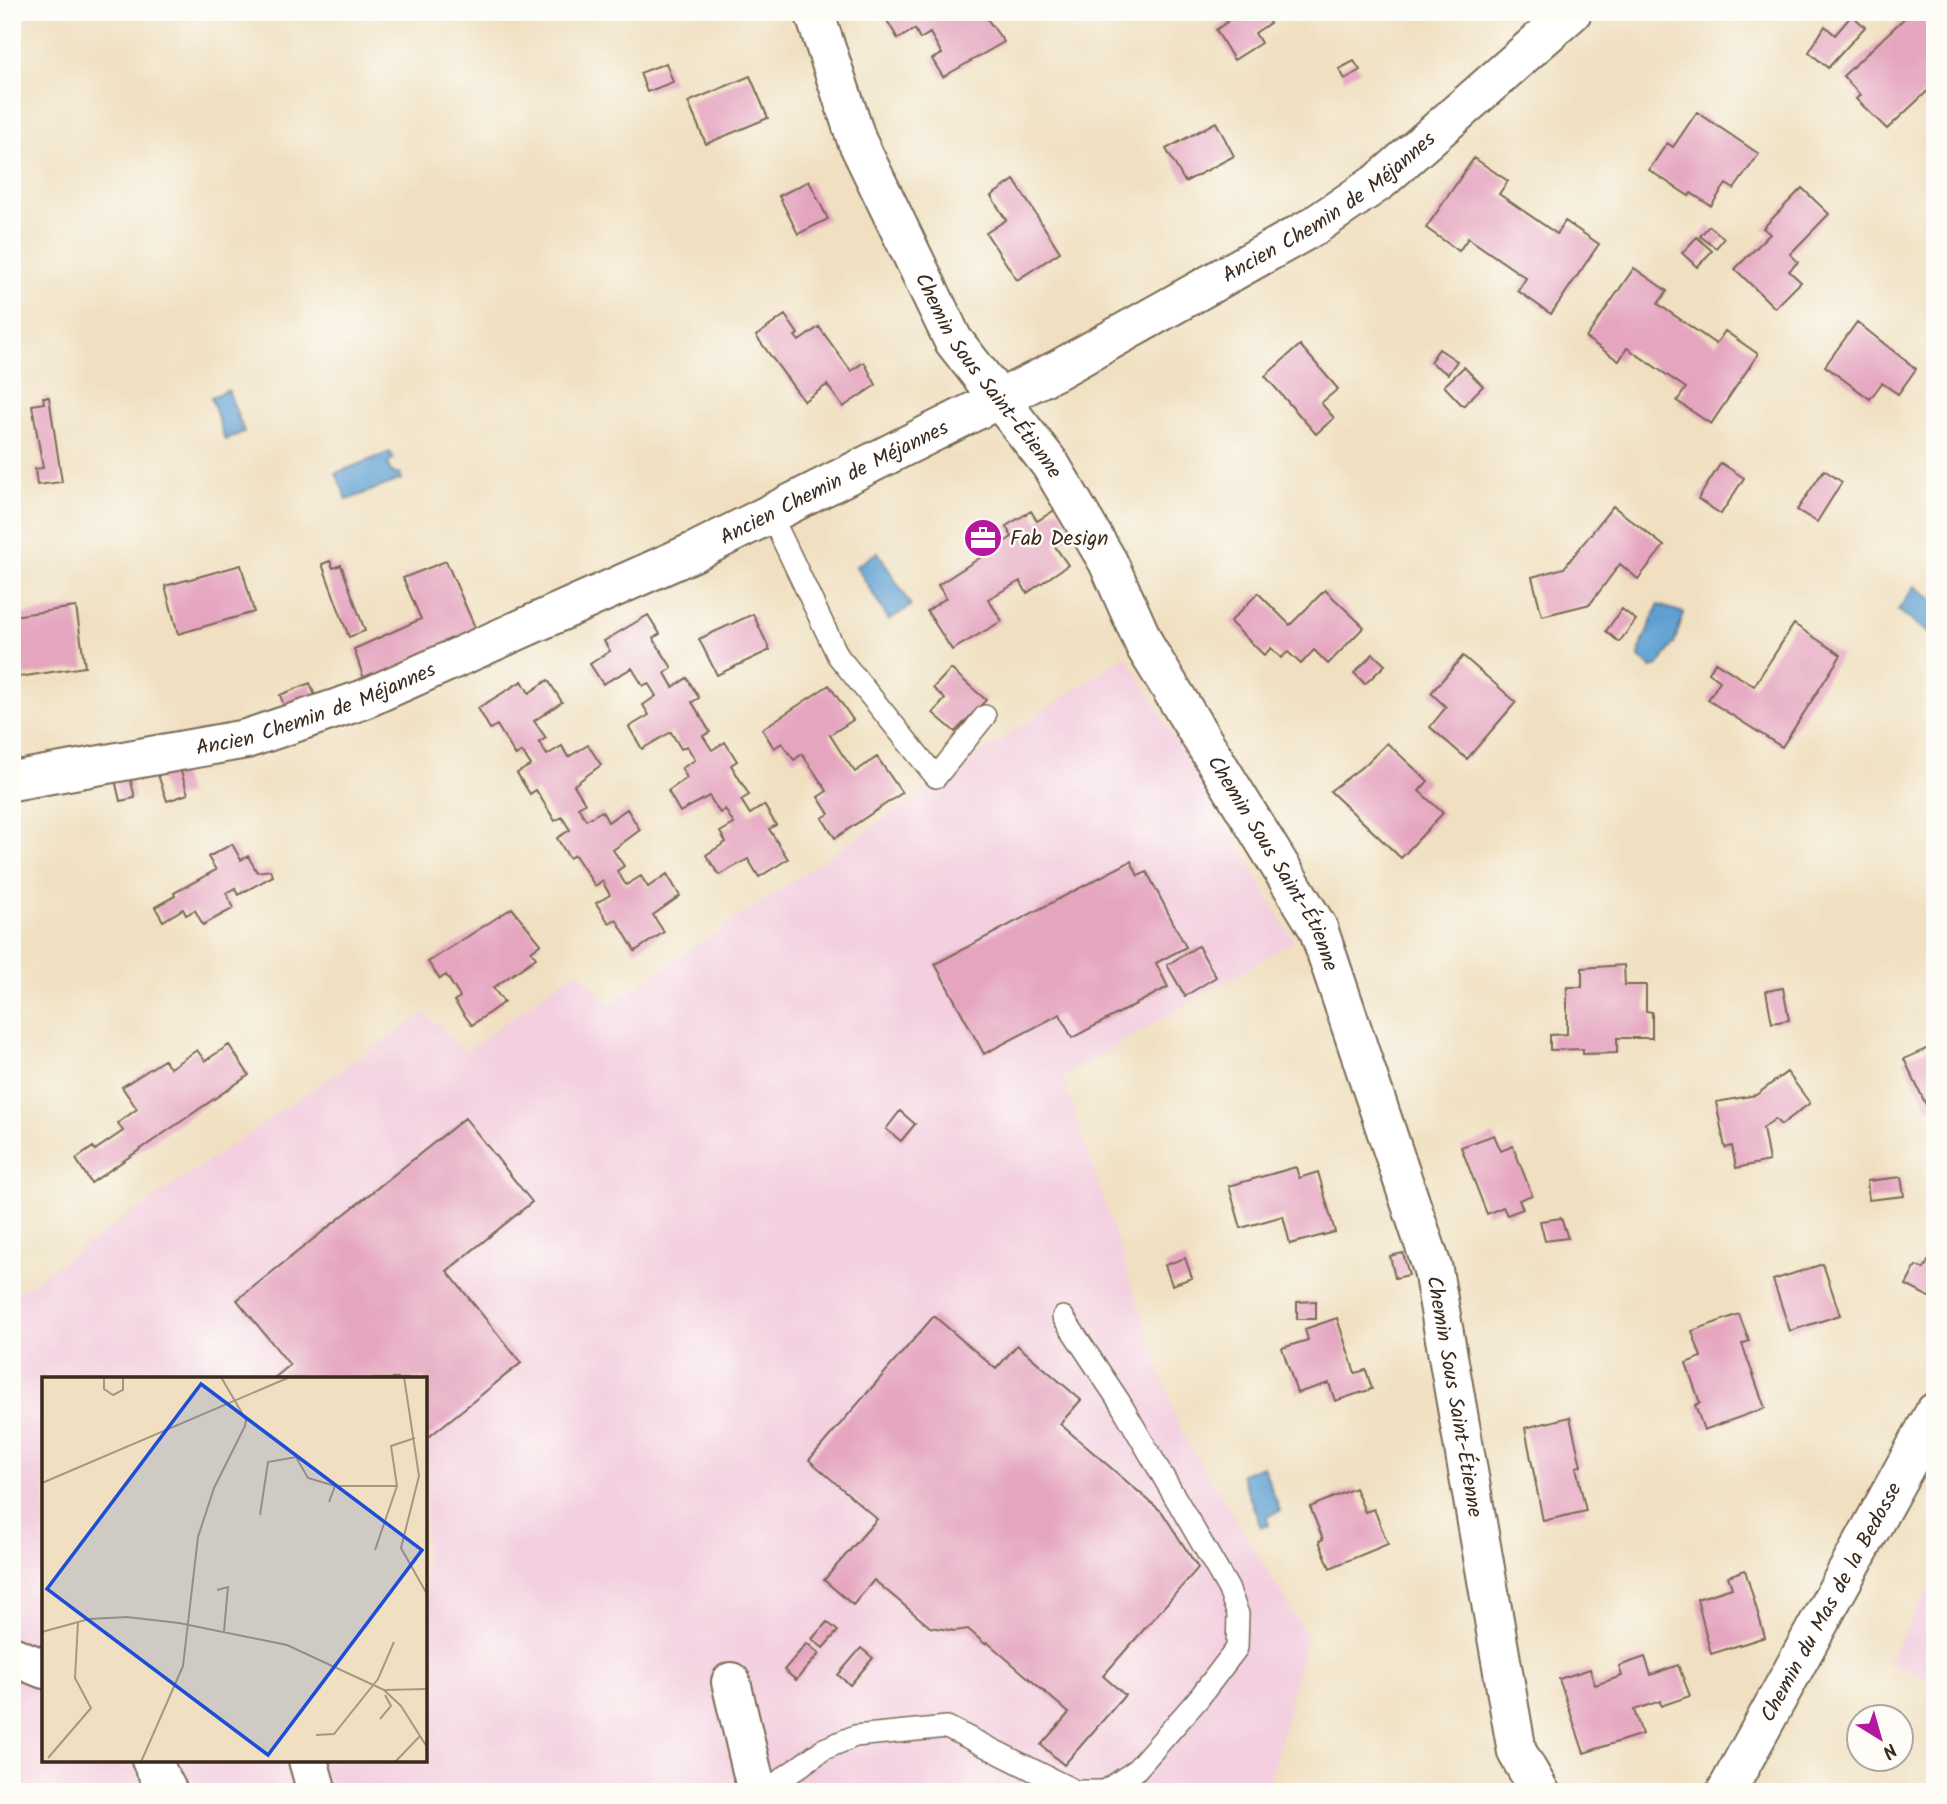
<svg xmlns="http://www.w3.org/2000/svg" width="1947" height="1804" viewBox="0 0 1947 1804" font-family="Kalam,sans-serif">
  <rect width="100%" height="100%" fill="#fdfcf7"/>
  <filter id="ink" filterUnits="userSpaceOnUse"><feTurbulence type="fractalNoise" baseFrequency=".0143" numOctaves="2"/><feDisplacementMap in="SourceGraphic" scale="14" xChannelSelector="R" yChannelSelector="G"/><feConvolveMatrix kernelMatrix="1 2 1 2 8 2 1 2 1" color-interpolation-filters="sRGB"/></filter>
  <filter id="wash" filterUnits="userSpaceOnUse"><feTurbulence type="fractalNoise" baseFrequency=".00686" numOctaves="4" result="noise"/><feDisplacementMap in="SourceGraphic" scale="28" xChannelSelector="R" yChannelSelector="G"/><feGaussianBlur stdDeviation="1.57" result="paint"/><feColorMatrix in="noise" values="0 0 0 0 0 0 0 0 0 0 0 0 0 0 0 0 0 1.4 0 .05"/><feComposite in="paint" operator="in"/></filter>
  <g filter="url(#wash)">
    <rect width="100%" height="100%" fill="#f0e0c1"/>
    <path fill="#f3cfdf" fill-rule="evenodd" d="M1126,655L1294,941L1063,1077L1179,1427L1307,1635L1267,1792H12V1296L425,1012L465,1052L577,970L609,1005ZM44,1379H425V1760H44Z
      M1935,1579V1682L1887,1662Z"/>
    <path fill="#5fa0d2" stroke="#4d6578" stroke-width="2" d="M228,390L244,432L225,440L211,397Z
      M390,452L394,458L389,462V469L395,474L400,473L402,479L347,500L336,473Z
      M878,552L911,606L889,620L856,566Z
      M1915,586L1935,601V638L1898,610Z
      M1658,605L1684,613L1674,643L1658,666L1652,668L1639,657C1638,647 1654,619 1658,605Z
      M1263,1466L1280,1511L1267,1516L1269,1525L1261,1527L1241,1474Z"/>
    <g id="blocks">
      <path fill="#e5a5bf" d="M882,12H982L1004,42L943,77L932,59L942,54L930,33L920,39L915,29L898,39Z
        M1221,12H1263L1270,23L1255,33L1261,43L1234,60L1216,30L1227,22Z
        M1911,12H1935V84L1887,129L1856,99L1860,95L1843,76Z
        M1852,15L1865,27L1828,68L1809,52L1825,26L1835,35Z
        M1354,61L1360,70L1345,79L1339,69Z
        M666,63L673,82L647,92L640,73Z
        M750,76L768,118L706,144L688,102Z
        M1697,112L1759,154L1734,189L1726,184L1711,206L1691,193L1689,196L1649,170L1667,143L1673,147Z
        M1216,122L1234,156L1185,182L1166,149Z
        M1474,158L1508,181L1499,194L1557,234L1565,221L1599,244L1551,314L1518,291L1526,278L1468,238L1459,251L1426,228Z
        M1014,180L1060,252L1017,280L986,233L1006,220L991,196Z
        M809,181L828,219L798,234L779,196Z
        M1802,188L1829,214L1790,254L1798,262L1789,271L1801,282L1775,308L1735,269L1770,234L1763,228Z
        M1709,226L1724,238L1716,248L1700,236Z
        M1697,237L1712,251L1697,267L1682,253Z
        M1634,268L1667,291L1658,304L1716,344L1725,331L1758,354L1711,424L1677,401L1686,388L1627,348L1619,361L1586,338Z
        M785,315L798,334L795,336L799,341L819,327L851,371L864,362L876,385L843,407L827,385L804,401L756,336Z
        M1857,322L1916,369L1898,394L1882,383L1870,399L1825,366Z
        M1300,345L1338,389L1321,403L1334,418L1316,434L1265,376Z
        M1439,349L1457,361L1448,374L1430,362Z
        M1464,367L1483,386L1463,406L1444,386Z
        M43,397H49L62,482L37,485L35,469L43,468L32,405L44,403Z
        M1721,463L1744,478L1721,514L1698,499Z
        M1824,470L1842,482L1817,522L1797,510Z
        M1613,506L1664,546L1638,579L1620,564L1590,604L1542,616L1532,577L1564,568Z
        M1058,508L1074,533L1054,545L1068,565L1027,593L1020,581L988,599L1002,621L952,650L927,611L946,598L938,585L1012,537L1006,526L1031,511L1037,521Z
        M330,561L333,568L341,565L365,631L349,637L322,564Z
        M446,561L477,632L365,682L354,649L421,619L403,578Z
        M241,565L254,612L178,634L165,586Z
        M1325,590L1364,627L1328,664L1314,650L1301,664L1288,652L1281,658L1271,648L1264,655L1230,622L1258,593L1290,625Z
        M76,607L85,667L12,678V616Z
        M1622,609L1636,620L1619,642L1606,631Z
        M753,614L770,650L717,675L699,639Z
        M648,615L660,634L653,638L672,668L665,673L673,687L687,678L699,698L692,702L710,732L703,736L712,750L725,742L737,761L731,765L749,795L741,800L750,814L764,805L776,825L769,829L788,859L759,877L748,859L719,875L706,855L726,842L720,832L734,824L725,809L720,813L709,796L680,812L668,791L687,778L682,768L695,760L687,746L681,749L671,732L642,749L629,727L649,715L643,705L656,696L648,683L643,686L632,668L603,684L590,664L610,651L604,641Z
        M1794,624L1841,655L1782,747L1708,700L1720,681L1709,673L1715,662L1754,686Z
        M1373,654L1385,665L1365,684L1354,673Z
        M1463,656L1516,702L1467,759L1430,727L1446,707L1431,693Z
        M951,669L986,700L955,732L933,713L945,699L933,688Z
        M548,680L562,702L534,721L546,738L539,742L547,755L562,746L568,757L588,745L601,765L574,785L585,803L578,807L586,820L602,811L608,822L627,809L640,830L613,850L624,866L617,871L626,885L641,876L648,887L667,874L680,896L653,915L664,932L635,951L616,919L609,923L596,903L610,895L602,881L595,886L575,855L569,858L557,838L570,830L562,817L555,821L536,790L530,794L517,773L531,765L522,752L516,756L497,725L490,729L478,708L522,681L529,693Z
        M310,683L317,701L287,713L280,695Z
        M829,685L853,720L830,735L842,754L855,772L877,757L902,793L835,838L822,818L829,814L818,797L827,791L802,754L794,760L782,743L774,748L762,729Z
        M1387,743L1428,781L1419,791L1443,813L1401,858L1330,791L1367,763Z
        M179,765L188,794L167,801L156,769Z
        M129,773L135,798L120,801L114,775Z
        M232,844L241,860L248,856L257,872L270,870L273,876L238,895L235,888L226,893L234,908L203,925L195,910L186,915L183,909L163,921L155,907L175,896L174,893L216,870L208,857Z
        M1131,861L1138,876L1147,872L1186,947L1156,963L1168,987L1072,1038L1060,1014L984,1054L935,964Z
        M512,908L541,944L531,951L536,958L493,988L504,1002L472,1025L454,1001L460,997L446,975L440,979L428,962Z
        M1198,946L1216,977L1185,996L1167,965Z
        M1624,965L1625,985H1646V1011L1652,1012V1038H1617V1053L1583,1054V1049L1550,1050V1035L1567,1034V987H1582V968Z
        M1783,988L1789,1020L1772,1023L1766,991Z
        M229,1045L249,1075L91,1183L76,1159L93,1147L95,1150L123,1131L118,1123L137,1109L122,1087L164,1060L170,1068L197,1050L205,1061Z
        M1935,1045V1106L1928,1109L1904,1059Z
        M1787,1072L1810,1103L1781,1125L1775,1119L1763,1128L1769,1161L1736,1168L1732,1146L1725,1148L1716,1102L1756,1095Z
        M900,1111L915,1124L901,1141L886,1129Z
        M465,1118L532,1202L447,1271L521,1363L425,1440V1379H273L290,1365L237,1300Z
        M1494,1135L1501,1151L1513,1146L1532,1195L1519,1200L1523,1209L1507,1215L1503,1207L1487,1214L1461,1147Z
        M1296,1167L1299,1178L1318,1172L1335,1232L1290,1244L1283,1216L1241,1228L1229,1186Z
        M1901,1177L1904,1196L1869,1200L1867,1181Z
        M1561,1218L1568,1238L1545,1241L1540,1221Z
        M1935,1248V1300L1906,1285L1916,1266L1924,1269Z
        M1403,1253L1409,1275L1395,1278L1390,1256Z
        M1185,1258L1192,1278L1172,1285L1165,1265Z
        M1823,1264L1840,1315L1790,1331L1773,1280Z
        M1316,1301V1319H1297V1302Z
        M1739,1314L1749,1341L1742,1344L1765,1408L1704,1430L1695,1405L1700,1403L1686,1363L1701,1357L1692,1331Z
        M934,1316L996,1369L1017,1345L1081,1400L1060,1424L1162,1512L1198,1568L1103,1676L1125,1695L1064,1765L1041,1745L1069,1713L987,1642L985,1644L968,1629L955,1631L930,1627L874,1580L853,1605L824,1580L877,1519L809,1460Z
        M1337,1318L1355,1373L1366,1370L1372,1389L1335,1401L1329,1383L1297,1393L1282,1348L1308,1340L1305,1329Z
        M1570,1417L1581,1466L1576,1467L1586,1511L1543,1521L1525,1428Z
        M1355,1488L1365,1512L1374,1509L1388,1544L1330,1568L1319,1541L1323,1539L1310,1507Z
        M1745,1570L1765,1637L1711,1654L1697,1599L1732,1588L1728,1576Z
        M827,1622L838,1631L823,1648L812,1639Z
        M807,1643L819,1654L796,1680L784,1670Z
        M861,1648L873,1658L850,1685L838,1675Z
        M1645,1657L1651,1675L1678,1665L1690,1696L1661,1706L1660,1701L1634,1710L1642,1734L1584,1753L1559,1679L1590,1669L1595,1685L1622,1676L1619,1666Z"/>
    </g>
  </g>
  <g filter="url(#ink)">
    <use href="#blocks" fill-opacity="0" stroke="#7a6a57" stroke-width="2"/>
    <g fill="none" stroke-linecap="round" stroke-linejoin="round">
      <defs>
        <path id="service" d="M770,513L838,656L936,777L985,716
          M764,1792L824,1749L855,1736L947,1727L1075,1791H1105L1135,1771L1199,1698L1237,1648L1238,1614L1228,1588L1119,1401L1063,1317"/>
        <g id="minor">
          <path id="s1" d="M814,12L857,141L953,340L1050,464L1108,562L1146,648L1318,928L1433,1270L1517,1752L1540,1792"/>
          <path d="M12,1656L44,1669"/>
          <path d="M731,1682L757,1792"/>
          <path d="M151,1760L168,1792"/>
          <path d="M308,1760L317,1792"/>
          <path id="s2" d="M1726,1792L1935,1412"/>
        </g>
        <g id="tertiary">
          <path id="s3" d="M12,781L246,739L362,700L696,551L1059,369L1314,226L1380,181L1572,12"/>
        </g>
      </defs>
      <use href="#service" stroke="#7a6a57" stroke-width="24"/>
      <use href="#minor" stroke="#7a6a57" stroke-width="42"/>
      <use href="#tertiary" stroke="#7a6a57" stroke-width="42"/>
      <use href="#service" stroke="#fff" stroke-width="21"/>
      <use href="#minor" stroke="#fff" stroke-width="38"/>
      <use href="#tertiary" stroke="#fff" stroke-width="38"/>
    </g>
  </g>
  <defs>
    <symbol id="office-disc" viewBox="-11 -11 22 22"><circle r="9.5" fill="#b5179e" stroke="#fdfcf7"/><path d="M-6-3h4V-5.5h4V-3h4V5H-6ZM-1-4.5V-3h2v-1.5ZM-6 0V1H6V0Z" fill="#fff"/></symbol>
  </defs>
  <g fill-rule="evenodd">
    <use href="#office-disc" x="961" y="516" width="44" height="44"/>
  </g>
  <g text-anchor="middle" stroke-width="5" stroke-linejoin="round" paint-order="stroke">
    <g font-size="21" fill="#3b2a1e" stroke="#fdfcf7">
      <text dy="7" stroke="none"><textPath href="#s3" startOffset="1447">Ancien Chemin de Méjannes</textPath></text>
      <text dy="7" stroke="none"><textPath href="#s1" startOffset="406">Chemin Sous Saint-Étienne</textPath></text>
      <text dy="7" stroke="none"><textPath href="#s3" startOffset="880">Ancien Chemin de Méjannes</textPath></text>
      <text dy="7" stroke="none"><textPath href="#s3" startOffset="313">Ancien Chemin de Méjannes</textPath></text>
      <text dy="7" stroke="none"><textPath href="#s1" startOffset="973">Chemin Sous Saint-Étienne</textPath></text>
      <text dy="7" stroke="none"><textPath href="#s1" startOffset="1540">Chemin Sous Saint-Étienne</textPath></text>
      <text dy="7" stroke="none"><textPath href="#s2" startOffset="217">Chemin du Mas de la Bedosse</textPath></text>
    </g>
    <g font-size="21" fill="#3b2a1e" stroke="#fdfcf7" text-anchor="start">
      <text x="1010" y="545">Fab Design</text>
    </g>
  </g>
  <g transform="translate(42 1377)">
    <rect width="385" height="385" fill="#f0e0c1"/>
    <path fill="none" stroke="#a89780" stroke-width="2" d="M62,0V12L71,18L81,13V0M362,0L377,99L359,171L385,217M0,106L248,0M287,125L293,109H355M218,138L226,85L254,80L266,101L293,109M333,173L355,109L349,69L373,61M175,213L186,210L182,254M0,255L47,242L85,240L137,246L245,268L342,313L385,312M342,313L359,329L385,370M338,342L349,329L343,318M274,358L292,357L336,302L352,265M6,381L49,331L33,301L36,245M99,385L141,289L156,160L172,111L203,49L204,43L179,0M353,385L378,359"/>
    <path fill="#1d4ed8" fill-opacity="0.15" stroke="#1d4ed8" stroke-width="3.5" d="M159,7L380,173L226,378L5,212Z"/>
    <rect width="385" height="385" fill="none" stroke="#3b2a1e" stroke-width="3.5"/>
  </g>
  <rect width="1947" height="1804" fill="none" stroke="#fdfcf7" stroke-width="42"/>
  <g transform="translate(1880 1738) rotate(143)"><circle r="33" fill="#fdfcf7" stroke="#afa8a0" stroke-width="2"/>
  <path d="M0-5L12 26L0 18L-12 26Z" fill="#b5179e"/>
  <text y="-10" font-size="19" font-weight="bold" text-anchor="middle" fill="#3b2a1e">N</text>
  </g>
</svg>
